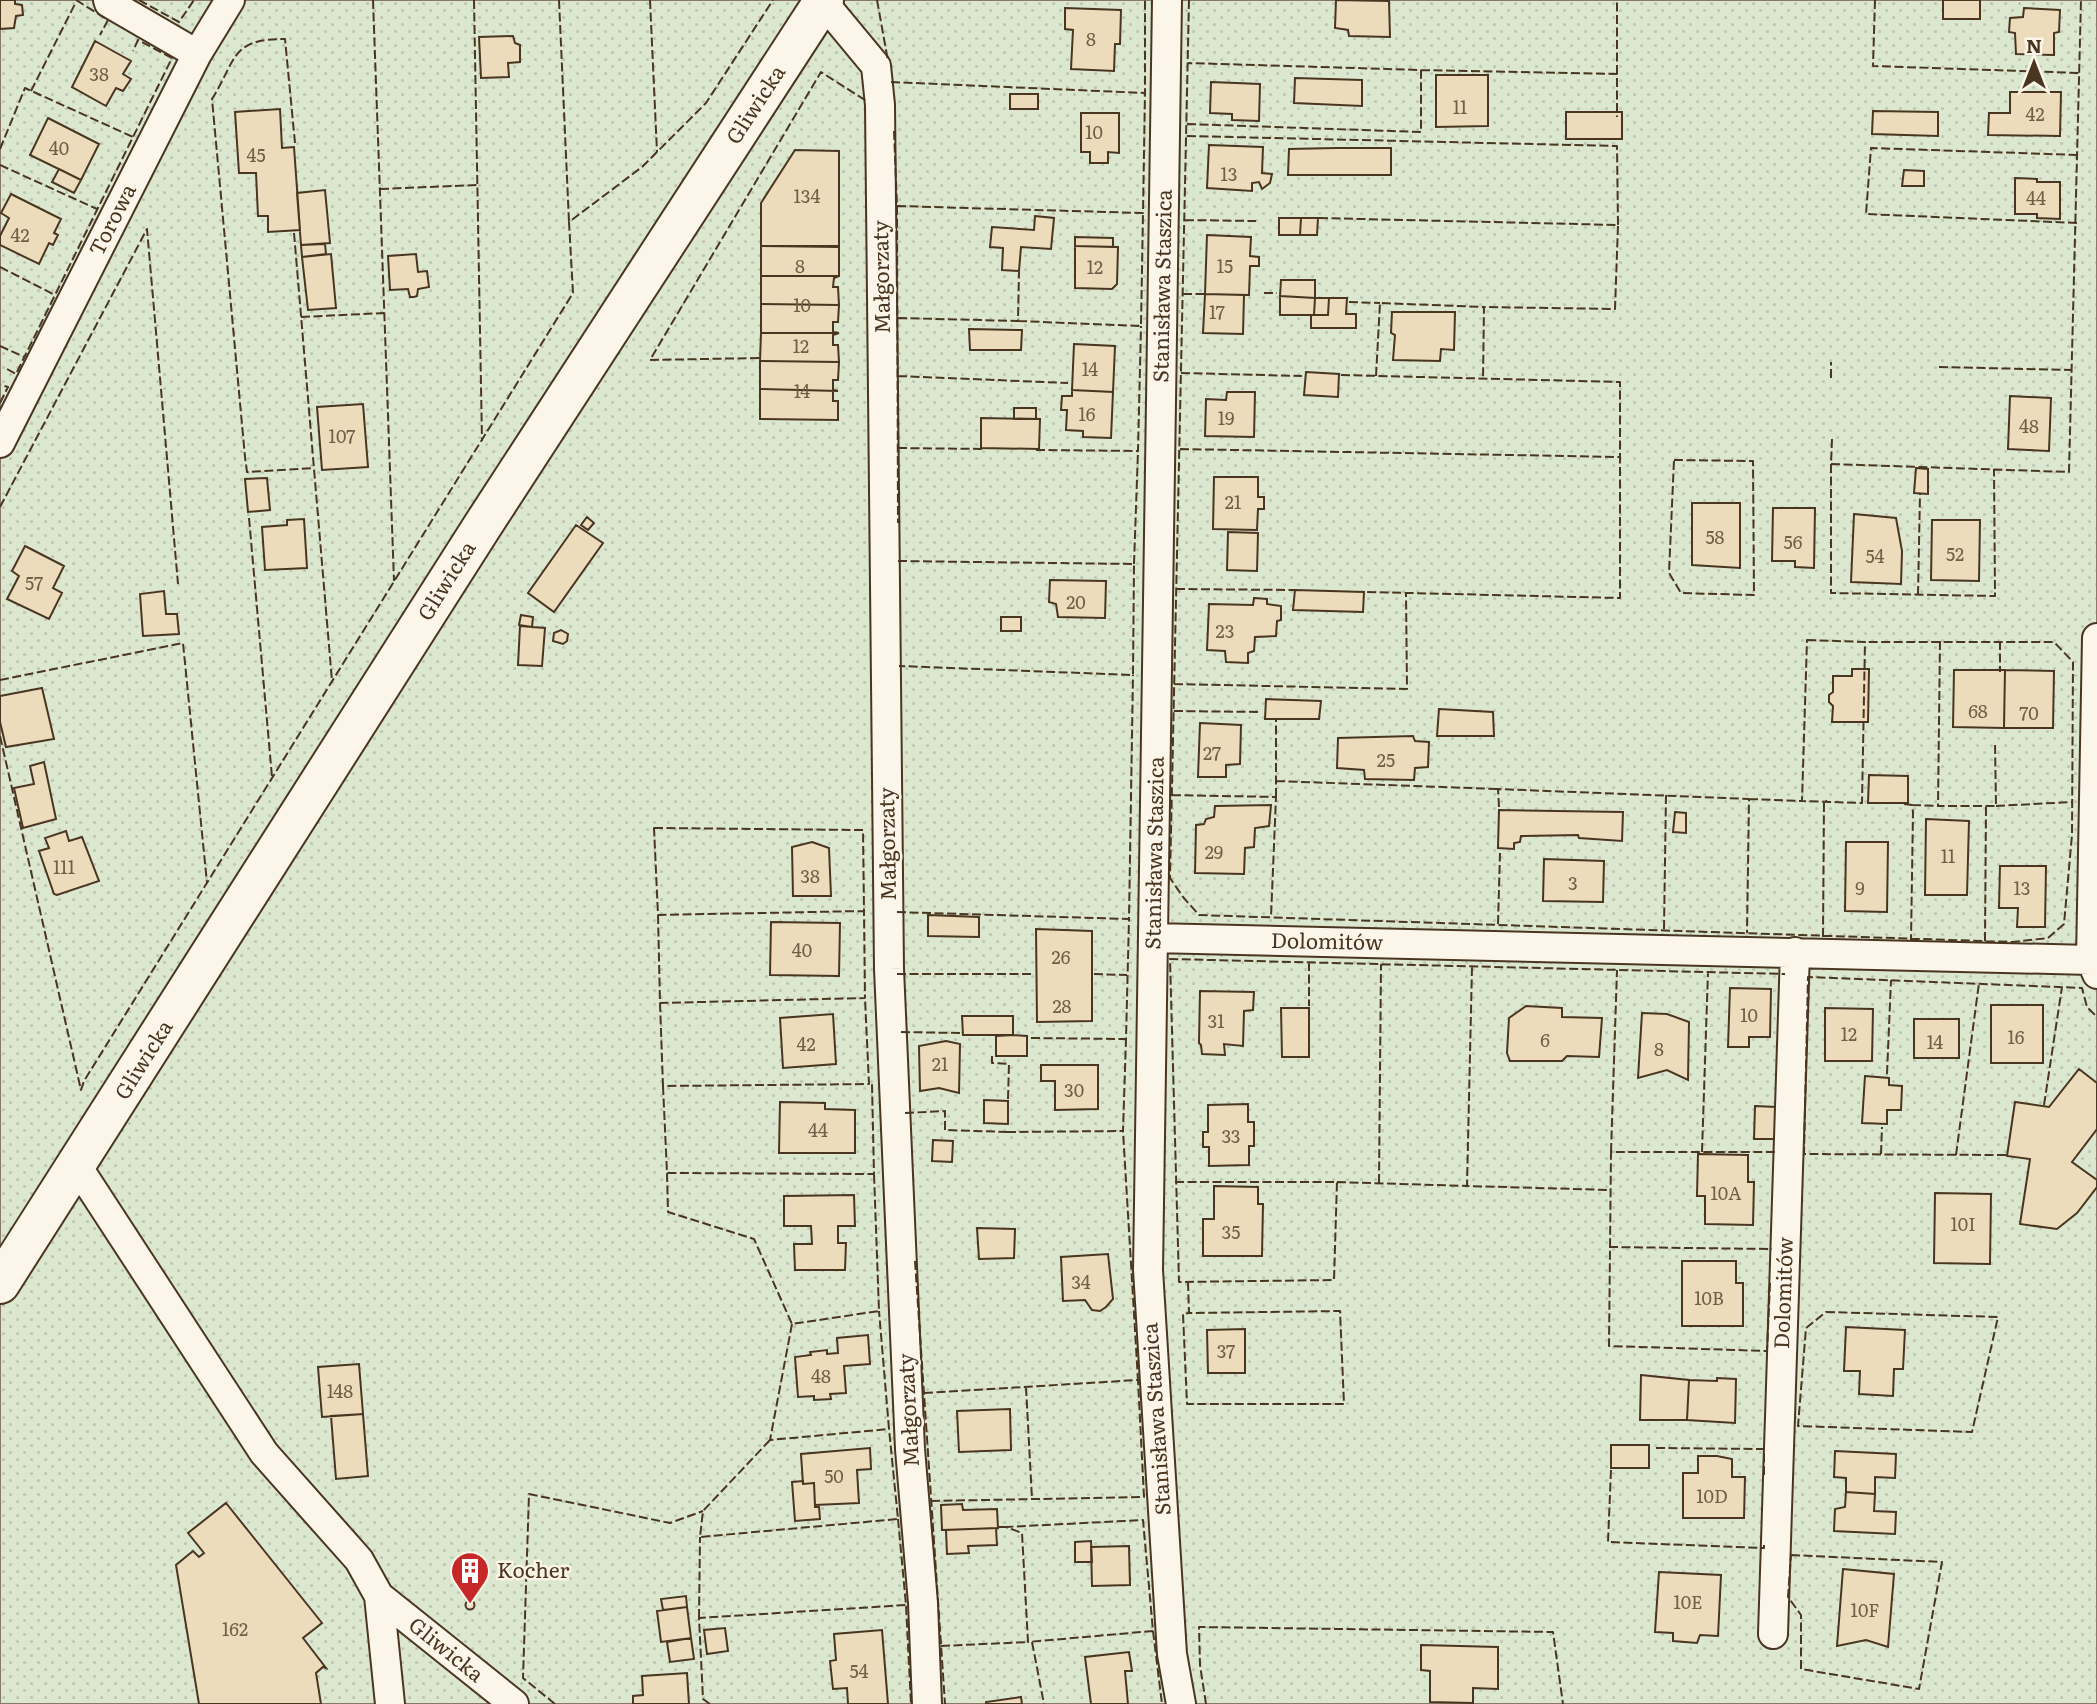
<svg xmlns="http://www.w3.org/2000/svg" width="2097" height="1704" viewBox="0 0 2097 1704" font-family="Literata,serif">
  <defs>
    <pattern id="park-dots" width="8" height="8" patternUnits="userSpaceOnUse" patternTransform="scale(1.75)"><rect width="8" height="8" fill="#dce7d0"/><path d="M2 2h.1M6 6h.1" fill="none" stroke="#bec7b2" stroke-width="1.8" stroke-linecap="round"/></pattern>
  </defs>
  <rect width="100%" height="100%" fill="#fbf6e9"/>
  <path fill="url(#park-dots)" stroke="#887966" stroke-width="2" d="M0,0H2097V1704H0Z"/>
  <path fill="#ecdcbc" stroke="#4a3520" stroke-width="2" d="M0,0H15V4L22,5L23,15L16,16L14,28L0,29Z
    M1336,0L1389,1L1390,37L1349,36L1348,30L1335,28Z
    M1943,0H1980V19H1943Z
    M1065,8L1121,10L1120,44H1115L1114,71L1071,69L1073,30L1065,29Z
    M2024,8L2060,10L2059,32L2054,33V55L2016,54L2015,33L2009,32L2010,18L2023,17Z
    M513,36L515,43L520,45V62L508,63L509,77L481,78L479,37Z
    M95,41L131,61L123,74L131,79L123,91L116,88L106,106L72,87Z
    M1436,75H1488V126L1436,127Z
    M1295,78L1362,80V106L1294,103Z
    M1211,82L1260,84L1259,121L1232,120V114L1210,113Z
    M2010,92H2061L2060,136L1988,135L1989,113H2010Z
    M1010,94H1038V109H1010Z
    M280,109L282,148L294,147L300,230L268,232V216H258L256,173H239L235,112Z
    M1873,111L1938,112V136L1872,134Z
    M1566,112H1622V139H1566Z
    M1081,113H1119V153L1108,152V163H1090V152H1081Z
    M48,118L99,144L81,180L30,155Z
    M1209,145L1263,147L1262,173L1272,174L1270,183L1262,189L1259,182L1252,183V191L1207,188Z
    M1336,148H1391V175H1288L1289,149Z
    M795,150L839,151V246H761V203Z
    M59,169L81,180L74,193L52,182Z
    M1904,170L1924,171V186H1902Z
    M2015,178L2037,179V182H2060V219L2037,218V214H2015Z
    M325,190L330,243L301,245L297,193Z
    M11,194L61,219L54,233L58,235L53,245L49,243L39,264L0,245V236L9,218L1,213Z
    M1035,216L1054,218L1051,249L1021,247L1019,271L1002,270L1003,248L990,247L992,227L1034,230Z
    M1279,218H1301L1300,235H1279Z
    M1301,218H1318L1317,235H1300Z
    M1207,235L1251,237L1250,256L1259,257V266H1250L1249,295L1205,294Z
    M1075,237L1113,238V247L1075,246Z
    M325,244L326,254L302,257L301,245Z
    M761,246L839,247V276H761Z
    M1075,246L1118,247L1117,284L1112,289L1075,288Z
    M331,254L336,308L308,310L302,257Z
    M416,254L418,272L427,271L429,287L418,289L417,296L414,297H410L408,289L390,290L388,256Z
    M761,276H839L834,278L833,287H838L839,305L761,304Z
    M1281,280H1315V298L1280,296Z
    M1205,294L1244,295L1243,334L1203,333Z
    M1280,296L1315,298L1314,315H1280Z
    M1315,298H1329L1328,315H1314Z
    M1329,298H1347L1346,314H1356V328H1311V315H1328Z
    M761,304L839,305L838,322H833V332L839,333H761Z
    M1392,312H1455L1454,350L1441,349L1440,361L1393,360L1395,335L1391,333Z
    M969,329L1022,330L1021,350H970Z
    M761,333H839L833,335V345H838L839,362L760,361Z
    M1074,344L1115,346L1113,392L1072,390Z
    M760,361L839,362L838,380H833V390L838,391L760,389Z
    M1306,372L1339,374L1338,397L1304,395Z
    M760,389L838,391H833V401H838V420L760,419Z
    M1072,390L1113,392L1111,438L1083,437V431L1066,430L1067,410H1061L1062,396H1072Z
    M1227,392H1255L1254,437L1205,436L1206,399L1226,400Z
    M2010,396L2051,398L2049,451L2008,449Z
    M363,404L368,467L322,470L317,407Z
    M1014,408H1036V419H1014Z
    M981,418L1040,419L1039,449L981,448Z
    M1916,468L1928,469V494L1914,493Z
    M1214,477H1258V497H1264V509H1258L1257,530L1213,529Z
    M267,478L270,510L248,512L245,479Z
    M1692,503H1740V568L1692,565Z
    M1773,508H1815L1814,568L1795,567V561H1772Z
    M1854,514L1896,518L1902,551L1901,584L1851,582Z
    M587,517L594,523L588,530L581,525Z
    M304,519L307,568L265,570L262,527L287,525V520Z
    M1932,520H1980L1979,581L1931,580Z
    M576,525L603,543L554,612L528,593Z
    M1228,532L1258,533L1257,571L1227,570Z
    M25,546L64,566L53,588L62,593L49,619L7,599L19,576L12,571Z
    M1050,580L1106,581L1105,618L1058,617L1056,604L1049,602Z
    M1295,590L1364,592L1363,612L1293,610Z
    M164,591L166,614H177L179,634L143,636L140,594Z
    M1254,598L1267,599V604L1281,606V620L1277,621L1276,636L1255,637L1254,651L1248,653V663L1226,662L1225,651L1207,650L1209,604L1253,605Z
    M521,615L533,617L532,627L519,625Z
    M1001,617H1021V631H1001Z
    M520,626L545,628L542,666L518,665Z
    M561,630L568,634L567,641L563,644L553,641L554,633Z
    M1852,669H1869L1868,722H1832L1833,706L1829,702V695L1833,692V676H1852Z
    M1954,670H2005L2004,728L1953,727Z
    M2005,670L2054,671L2053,728H2004Z
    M42,688L54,739L6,747L0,722V696Z
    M1266,699L1321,701L1319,719H1265Z
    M1439,709L1493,712L1494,736H1437Z
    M1200,723L1241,725L1240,764L1226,765V777H1198Z
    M1413,736L1415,741L1429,742L1428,767L1415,768L1414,780L1365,779L1364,770L1337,768L1338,738Z
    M44,762L56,819L23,828L14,788L34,784L30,766Z
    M1869,775L1908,776V803H1868Z
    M1271,805L1269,826L1255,828L1254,847L1245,848L1244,874L1195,873L1196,825L1204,824L1206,819L1214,817L1215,806Z
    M1499,810L1623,812L1622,841L1579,838L1578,835L1521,836L1520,842L1514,843V849L1498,848Z
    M1675,812L1686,813V833L1673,832Z
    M1926,819L1969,821L1967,895H1925Z
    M66,831L69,841L82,837L99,881L57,895L54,894L39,851L49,848L45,838Z
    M812,842L829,848L831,896H793L792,847Z
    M1846,842H1888L1887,912L1845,911Z
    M1544,859L1604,861L1603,902L1543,901Z
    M2000,866H2046L2045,927H2017L2018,908H1999Z
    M928,915L979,917V937L928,936Z
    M771,922L840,923L839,976L770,975Z
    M1036,929L1092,931V1021L1037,1022Z
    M1730,988L1771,989L1770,1037H1749V1047H1728Z
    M1200,991L1254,992L1253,1010L1244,1011L1243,1046L1224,1044L1225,1055L1202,1054L1201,1045L1199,1043Z
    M1991,1005H2043V1063H1991Z
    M1526,1006L1562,1008V1017L1602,1018L1599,1057L1567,1056L1562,1061H1510L1507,1053L1509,1018Z
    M1281,1008H1309V1057H1282Z
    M1825,1008L1873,1009L1872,1061H1825Z
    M1642,1013L1667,1014L1689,1022L1688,1080L1667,1070L1638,1078Z
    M833,1014L836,1064L783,1068L780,1018Z
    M962,1016H1013V1035H963Z
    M1914,1019H1959V1058H1914Z
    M1013,1035L1027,1036V1056H996V1036Z
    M946,1041L960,1044L959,1093L939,1088L920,1091L919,1046Z
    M1041,1065H1098V1109L1055,1110V1081H1041Z
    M2079,1069L2097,1083V1129L2072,1162L2097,1180V1187L2077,1213L2057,1229L2020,1224L2030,1159L2007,1156L2015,1102L2049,1107Z
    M1865,1076L1889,1078V1085L1902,1086L1901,1110H1887V1124L1862,1123Z
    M984,1100L1008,1101V1124L984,1123Z
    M780,1102L825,1103V1109L855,1110V1153H779Z
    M1248,1104V1122H1254V1146H1249V1165L1209,1166V1147H1203V1132H1208V1105Z
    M1755,1106L1776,1107L1775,1139H1754Z
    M933,1140L953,1141L952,1162L932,1161Z
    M1698,1154L1748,1155V1182H1754L1753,1225L1705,1224V1196H1697Z
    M1214,1186L1258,1187V1204H1263L1262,1256H1203V1219H1214Z
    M1935,1193L1991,1194L1990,1264L1934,1263Z
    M854,1195L855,1226H838V1243H846L845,1270H795L794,1244H812L811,1226H784V1196Z
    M977,1228L1015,1229L1014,1258L979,1259Z
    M1108,1254L1113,1299L1106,1307L1100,1311L1092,1310L1085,1300L1063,1301L1061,1257Z
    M1682,1261H1736V1283H1743V1326H1682Z
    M1846,1327L1905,1330L1903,1369H1894L1893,1396L1859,1394L1860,1371H1844Z
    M1245,1329V1373H1208L1207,1330Z
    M868,1335L870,1364L844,1366L846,1393L830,1394L831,1399L814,1400V1396L798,1397L795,1357L811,1355L810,1352L827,1350V1354L838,1353L837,1338Z
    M359,1364L363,1414L322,1417L318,1367Z
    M1641,1375L1689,1380L1687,1420H1640Z
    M1717,1378L1736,1379L1735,1423L1687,1420L1689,1380L1717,1381Z
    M1010,1409L1011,1450L959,1452L957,1411Z
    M363,1414L368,1476L336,1479L331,1416Z
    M1611,1445H1649V1468H1611Z
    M870,1448L871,1469L857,1470L859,1503L815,1505L814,1483L803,1484L801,1454Z
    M1835,1451L1896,1454L1895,1478L1875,1477V1494L1846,1492V1478L1834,1477Z
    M1698,1456H1717L1732,1459V1477H1745L1744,1518H1683V1473H1698Z
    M803,1481V1484L814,1483L815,1507H819L820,1519L795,1521L792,1482Z
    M1846,1492L1875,1494L1874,1511L1896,1512L1895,1534L1834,1531L1835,1509L1845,1507Z
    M226,1503L322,1623L303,1638L326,1668L323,1667L316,1673L321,1704H199L176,1565L193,1551L199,1557L204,1553L188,1533Z
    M962,1504L963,1510L997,1509L998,1528L942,1530L941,1505Z
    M996,1528L997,1545L968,1546L969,1553L947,1554L946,1530Z
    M1091,1541L1092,1562H1075V1542Z
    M1129,1546L1130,1585L1092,1586L1091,1547Z
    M1843,1569L1894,1574L1888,1647L1866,1640L1837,1646Z
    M1659,1572L1721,1575L1718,1636L1700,1635L1697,1643L1673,1641V1633L1655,1632Z
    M686,1596L687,1607L663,1610L661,1599Z
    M465.5 1605a4.5 4.5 0 1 1 9 0a4.5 4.5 0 1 1-9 0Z
    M687,1607L691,1638L661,1642L657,1611Z
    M725,1628L728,1651L707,1654L704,1630Z
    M882,1630L888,1704H848L847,1688L833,1689L830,1661L836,1660L834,1634Z
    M691,1638L694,1659L670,1662L667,1642Z
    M1421,1645L1498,1647V1689L1473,1688V1703L1430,1702V1671L1421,1670Z
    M1129,1652L1132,1671H1125L1128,1704H1091L1085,1657Z
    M687,1673L689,1704H633V1696L643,1695L642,1676Z
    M1021,1697L1022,1704H986V1702Z"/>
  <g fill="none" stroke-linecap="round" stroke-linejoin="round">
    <defs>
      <path id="street" d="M108,0L109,3L197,54
        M1167,0L1148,1270L1172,1654L1181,1704
        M823,2L876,66L880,105L889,969L910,1449L923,1603L927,1704
        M0,443L197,54L230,0
        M2097,638L2091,960L2097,974
        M1153,938L2091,960
        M77,1166L264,1453L359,1560L379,1596L514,1704
        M379,1596L390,1704
        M1773,1634L1795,952"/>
      <path id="primary" d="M0,1284L483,525L824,0"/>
    </defs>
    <use href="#street" stroke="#4a3520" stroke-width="32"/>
    <use href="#primary" stroke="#4a3520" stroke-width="42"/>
    <use href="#street" stroke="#fbf6e9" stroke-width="28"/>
    <use href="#primary" stroke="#fbf6e9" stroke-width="38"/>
    <path stroke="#4a3520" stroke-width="2" stroke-dasharray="9 3.5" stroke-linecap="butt" d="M76,0L108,20L100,35
      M139,0L179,22L194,0
      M373,0L394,581
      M474,0L482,441
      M559,0L569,222
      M650,0L657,152
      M877,0L888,61
      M1189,0L1170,878L1183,897L1199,915L2012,942L2048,938L2064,924L2072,835L2073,662L2054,642H1865
      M1875,0L1873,66L2080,73
      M1421,70L1617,74V117
      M1617,74V0
      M891,82L1145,93V0
      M31,91L76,2
      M1187,124L1421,132V70L1188,63
      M894,131L897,206L898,523
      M1187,136L1617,146L1618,225
      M295,143L285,39C230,39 237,59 212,99L245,457L247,472L314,468
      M0,149L25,88L133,137
      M0,165L97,209
      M380,189L477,185
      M897,206L1143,213L1145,93
      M1319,218L1618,225L1615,309L1484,307
      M1185,220L1256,221
      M2077,223L1866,214L1871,148L2078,155
      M294,233L332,681
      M0,267L55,295
      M1264,293H1277
      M1183,294H1205
      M1349,302L1380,303
      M301,317L384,313
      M898,318L1018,321L1019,272
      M1018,321L1141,326L1143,213
      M0,346L24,357
      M759,358L650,360L821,72L868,102
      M1939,367L2072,370
      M7,369L16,374L172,58L138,40L133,51
      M1181,373L1302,376
      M1341,375L1620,382V457
      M898,376L1068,383
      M1376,376L1380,303L1484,307L1483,379
      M1831,378V362
      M0,403L8,387L1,385
      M1832,439L1831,464L2069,472L2081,0
      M898,448L984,449
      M1180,449L1620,457V598L1367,592
      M1036,450L1138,451L1141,326
      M1674,460L1753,461L1754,595L1681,593L1669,573Z
      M1831,464V593L1995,596L1994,469
      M0,507L147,229L178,584
      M249,518L272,777
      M898,561L1134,564L1133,675L899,666
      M1134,564L1138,451
      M1176,589L1294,590
      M1918,595L1920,494
      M1807,640L1865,642L1862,803L1802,801Z
      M1940,641L1938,806H1996L1995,743
      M2000,641V672
      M0,680L183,643L207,883
      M1174,684L1407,689L1406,593
      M1174,711L1261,712
      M0,736L81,1090L84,1081L573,293L569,222L642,167L706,103L773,0
      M1276,781L1498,789
      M1172,795L1276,797L1271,917
      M1276,797V719
      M1749,799L1802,801
      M1904,804L1912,805L1913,812L1911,940
      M1912,805L1938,806
      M1996,806L2072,802
      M1499,807L1498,789L1749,799L1747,933
      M654,828L863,830L864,911L658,915Z
      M897,912L1129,919L1133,675
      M658,915L660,1003L865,998L864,911
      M1498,924L1500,853
      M1664,929L1666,794
      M1823,937L1824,801H1827
      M1985,941L1986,807
      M1309,962V1006
      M1472,967L1467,1186L1610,1190
      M897,974H1033
      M1094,974L1127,975
      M660,1003L663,1086L869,1084L865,998
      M901,1032L960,1033
      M1031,1038L1126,1039L1129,919
      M992,1056V1063L1009,1064L1008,1099
      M1887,1074L1891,980
      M663,1086L667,1173L874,1174L872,1085L869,1084
      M2044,1105L2062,987
      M905,1113L945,1111V1130L1007,1132V1129
      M1007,1132L1123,1131L1126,1039
      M1611,1152L1617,970
      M1702,1152L1708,972
      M1881,1154L1882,1127
      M1956,1155L1979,983
      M2006,1155L1804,1154L1808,977L2082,988L2087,1007L2097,1017
      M667,1173L668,1212L754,1239L792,1324L879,1311L874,1174
      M1175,1182H1337L1334,1280L1179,1282L1170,959L1785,974
      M1337,1182L1467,1186
      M1379,1183L1381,964
      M1609,1247L1772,1249
      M915,1261L945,1704
      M1188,1282L1189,1313L1183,1314L1187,1404H1344L1340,1311L1189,1313
      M1770,1283L1767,1351L1609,1346L1611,1152H1778
      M1826,1312L1998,1317L1972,1432L1798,1426L1806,1328Z
      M792,1324L770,1440L889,1429L879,1311
      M1026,1387L1032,1499
      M924,1393L1138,1380L1123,1131
      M770,1440L703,1511L700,1537L898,1519L889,1429
      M1656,1448L1764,1449V1478
      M1611,1470L1608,1542L1764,1548V1545
      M931,1501L1144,1497L1138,1380
      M898,1519L906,1605L911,1704
      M999,1527H1006L1022,1533L1028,1642L1153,1631L1143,1520L1006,1527
      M1791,1555L1942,1562L1919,1689L1801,1669V1615L1788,1597Z
      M699,1618L700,1537
      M1153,1631L1162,1704
      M1032,1642L1044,1704
      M941,1646L1028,1642
      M555,1704L523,1678L529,1494L670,1523L703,1511
      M710,1704L703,1699L699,1618L906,1605
      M1206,1704L1200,1665L1199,1627L1553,1632L1563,1704"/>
  </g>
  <defs>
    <symbol id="building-pin" viewBox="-11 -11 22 30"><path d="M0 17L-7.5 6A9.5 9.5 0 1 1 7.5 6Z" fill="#c62828" stroke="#fbf6e9"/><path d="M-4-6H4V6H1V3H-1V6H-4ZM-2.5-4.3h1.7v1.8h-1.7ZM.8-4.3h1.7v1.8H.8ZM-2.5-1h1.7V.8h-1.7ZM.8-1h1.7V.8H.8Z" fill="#fff"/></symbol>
  </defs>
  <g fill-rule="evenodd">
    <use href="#building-pin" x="448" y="1549" width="44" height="60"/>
  </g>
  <g text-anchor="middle" stroke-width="5" stroke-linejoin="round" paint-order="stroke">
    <g font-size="18" fill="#725f47">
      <text x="1091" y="46">8</text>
      <text x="99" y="81">38</text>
      <text x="1460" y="114">11</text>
      <text x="2035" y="121">42</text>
      <text x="1094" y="139">10</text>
      <text x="59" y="155">40</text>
      <text x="256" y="162">45</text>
      <text x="1229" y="181">13</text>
      <text x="807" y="203">134</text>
      <text x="2036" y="205">44</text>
      <text x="20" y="242">42</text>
      <text x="800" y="273">8</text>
      <text x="1225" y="273">15</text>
      <text x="1095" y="274">12</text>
      <text x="802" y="312">10</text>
      <text x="1217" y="319">17</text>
      <text x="801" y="353">12</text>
      <text x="1090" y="376">14</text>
      <text x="802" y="398">14</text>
      <text x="1087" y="421">16</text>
      <text x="1226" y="425">19</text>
      <text x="2029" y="433">48</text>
      <text x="342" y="443">107</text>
      <text x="1233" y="509">21</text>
      <text x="1715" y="544">58</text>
      <text x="1793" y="549">56</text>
      <text x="1955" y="561">52</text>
      <text x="1875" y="563">54</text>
      <text x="34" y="590">57</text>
      <text x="1076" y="609">20</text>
      <text x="1225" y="638">23</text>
      <text x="1978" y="718">68</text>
      <text x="2029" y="720">70</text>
      <text x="1212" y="760">27</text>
      <text x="1386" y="767">25</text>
      <text x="1214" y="859">29</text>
      <text x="1948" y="863">11</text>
      <text x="64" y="874">111</text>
      <text x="810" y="883">38</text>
      <text x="1573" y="890">3</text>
      <text x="1860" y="895">9</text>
      <text x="2022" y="895">13</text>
      <text x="802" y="957">40</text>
      <text x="1061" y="964">26</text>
      <text x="1062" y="1013">28</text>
      <text x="1749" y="1022">10</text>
      <text x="1216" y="1028">31</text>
      <text x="1849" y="1041">12</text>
      <text x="2016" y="1044">16</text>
      <text x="1545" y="1047">6</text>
      <text x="1935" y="1049">14</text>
      <text x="806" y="1051">42</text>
      <text x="1659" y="1056">8</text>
      <text x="940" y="1071">21</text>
      <text x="1074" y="1097">30</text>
      <text x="818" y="1137">44</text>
      <text x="1231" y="1143">33</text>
      <text x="1726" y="1200">10A</text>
      <text x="1963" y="1231">10I</text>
      <text x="1231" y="1239">35</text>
      <text x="1081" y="1289">34</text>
      <text x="1709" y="1305">10B</text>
      <text x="1226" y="1358">37</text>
      <text x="821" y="1383">48</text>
      <text x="340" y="1398">148</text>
      <text x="834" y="1483">50</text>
      <text x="1712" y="1503">10D</text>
      <text x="1688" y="1609">10E</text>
      <text x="1865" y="1617">10F</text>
      <text x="235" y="1636">162</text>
      <text x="859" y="1678">54</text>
    </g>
    <g font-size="21" fill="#4a3520" stroke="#fbf6e9">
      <text transform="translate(756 105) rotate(-57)" y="7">Gliwicka</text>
      <text transform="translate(113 220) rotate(-63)" y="7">Torowa</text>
      <text transform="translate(882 277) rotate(-91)" y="7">Małgorzaty</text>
      <text transform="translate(1163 286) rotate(-89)" y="7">Stanisława Staszica</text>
      <text transform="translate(447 581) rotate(-58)" y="7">Gliwicka</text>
      <text transform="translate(888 844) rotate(-91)" y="7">Małgorzaty</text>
      <text transform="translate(1155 853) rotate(-89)" y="7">Stanisława Staszica</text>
      <text transform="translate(1327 942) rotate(1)" y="7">Dolomitów</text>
      <text transform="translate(144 1060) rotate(-58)" y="7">Gliwicka</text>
      <text transform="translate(1784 1293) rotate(-88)" y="7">Dolomitów</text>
      <text transform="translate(909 1410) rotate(-93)" y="7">Małgorzaty</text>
      <text transform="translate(1157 1419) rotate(-94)" y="7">Stanisława Staszica</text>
      <text transform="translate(446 1650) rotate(39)" y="7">Gliwicka</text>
    </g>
    <g font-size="21" fill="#4a3520" stroke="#fbf6e9" text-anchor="start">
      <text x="497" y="1578">Kocher</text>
    </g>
  </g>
  <g transform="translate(2034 63)" stroke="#fbf6e9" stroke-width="5" paint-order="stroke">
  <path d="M0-5L12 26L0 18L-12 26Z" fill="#4a3520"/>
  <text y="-10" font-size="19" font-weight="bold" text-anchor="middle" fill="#4a3520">N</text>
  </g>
</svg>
